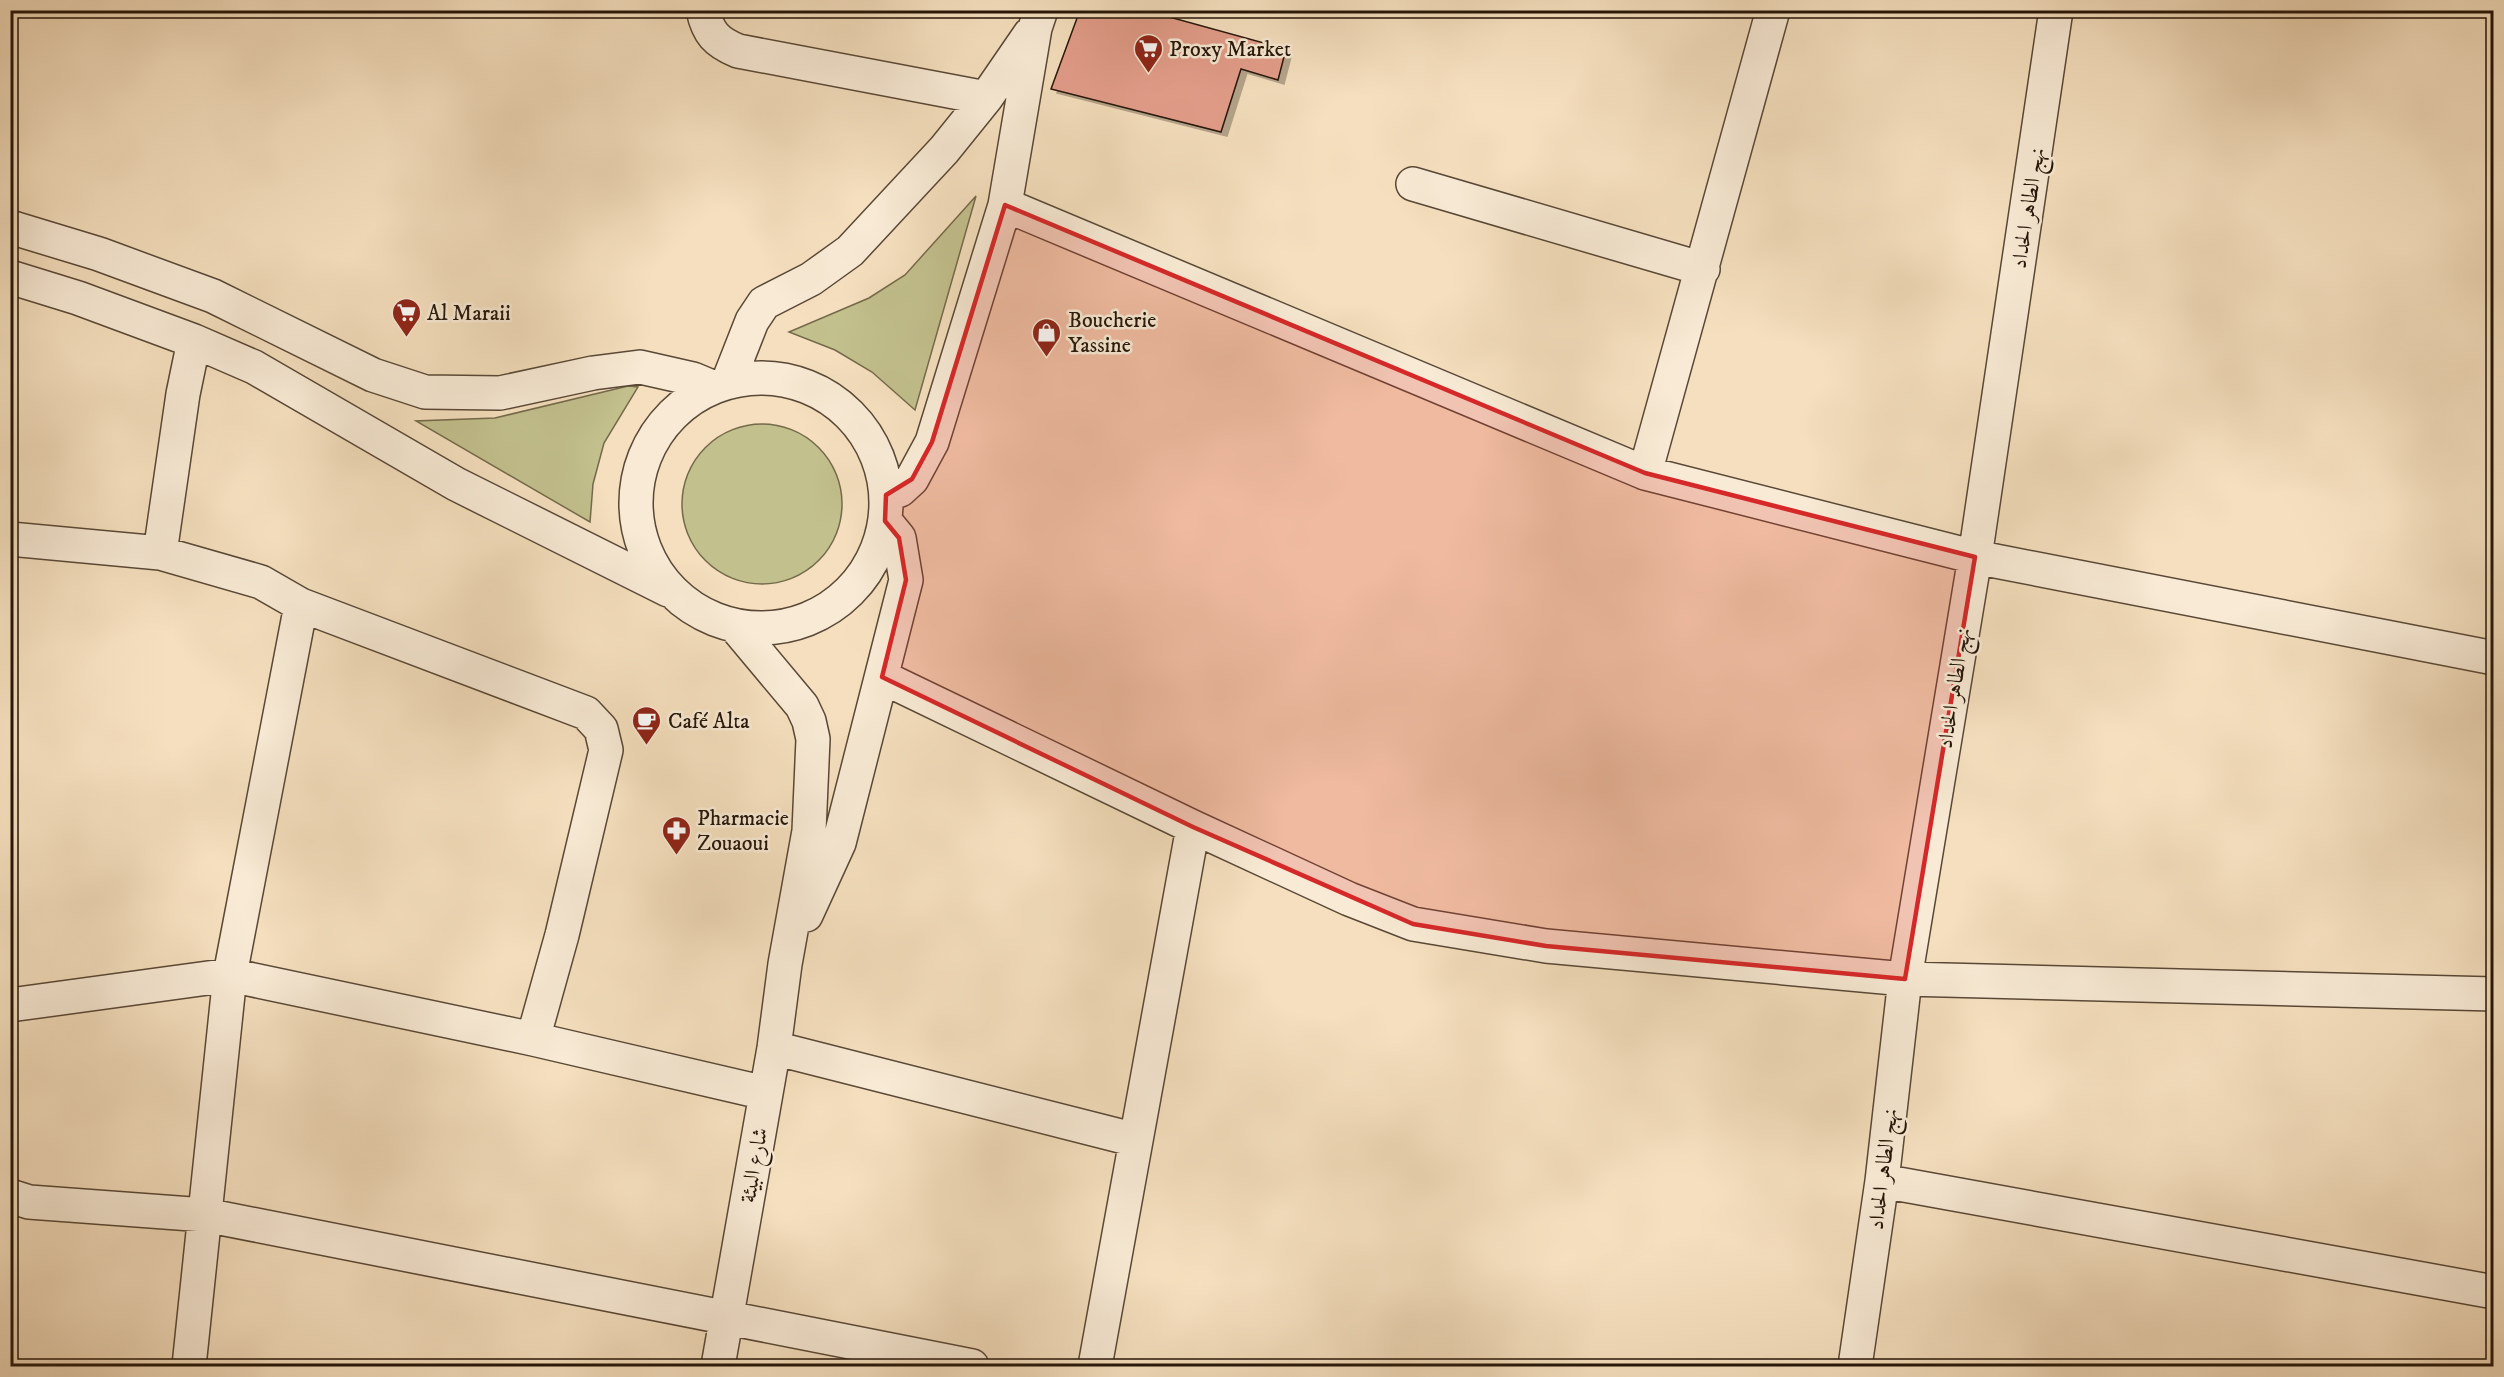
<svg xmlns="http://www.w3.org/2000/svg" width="2504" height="1377" viewBox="0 0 2504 1377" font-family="'IM FELL DW Pica',Amiri,serif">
  <defs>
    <filter id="shadow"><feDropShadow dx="6" dy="4" stdDeviation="0" flood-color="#0004"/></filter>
  </defs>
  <rect width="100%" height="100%" fill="#f5dfbe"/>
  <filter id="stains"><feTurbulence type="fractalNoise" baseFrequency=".00333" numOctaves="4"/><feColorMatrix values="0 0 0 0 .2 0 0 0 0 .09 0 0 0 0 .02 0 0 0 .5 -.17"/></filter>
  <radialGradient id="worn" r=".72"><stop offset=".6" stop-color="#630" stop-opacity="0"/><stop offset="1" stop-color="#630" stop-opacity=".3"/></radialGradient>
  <path fill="#c2c08d" stroke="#746a4a" stroke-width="1.5" d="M976,196L915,410L872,372L835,350L789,332L869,298L905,275Z
    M628,386L638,387L604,443L593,484L590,522L416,421L495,418Z
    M682 504a80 80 0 1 1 160 0a80 80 0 1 1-160 0Z"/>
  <path fill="#e39d8a" stroke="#251508" stroke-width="1.5" filter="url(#shadow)" d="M1080,10H1144L1286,49L1278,80L1241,69L1221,132L1051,89Z"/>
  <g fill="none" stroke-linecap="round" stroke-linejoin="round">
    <defs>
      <path id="minor" d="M703,10C708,33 716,42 738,51L986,98
        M1413,184L1703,269
        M1005,205L1645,473L1975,557L2494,658
        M10,227L99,254L213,296L373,375L425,392L500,393L593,373L640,367L693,379L712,387
        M10,277L78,298L194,341L254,367L456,484L668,590
        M636 503a125 125 0 1 1 250 0a125 125 0 1 1-250 0Z
        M728,382L752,321L764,303L811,279L850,251L944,150L986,98L1030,34
        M1645,473L1773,10
        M886,495L900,490L912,479L932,442L1005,205L1035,28L1041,10
        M10,539L160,553L183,394L194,341
        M160,553L261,582L301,605L586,713L601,729L606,750L562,935L533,1039
        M301,605L230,975L533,1039L765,1093
        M882,677L1193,827L1349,899L1413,924L1546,946L1905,979L2494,994
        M806,915L839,843L906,580L899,538L885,521
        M10,1005L230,975L189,1366
        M774,1048L1136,1140
        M1882,1181L2494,1292
        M10,1196L29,1202L205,1215L972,1366
        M718,1366L774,1048L785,964L809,831L813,739L809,721L802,706L735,626
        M1095,1366L1193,827
        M1855,1366L1882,1181L1905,979L1975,557L2056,10"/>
    </defs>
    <use href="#minor" stroke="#594836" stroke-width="36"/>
    <use href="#minor" stroke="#f8ead5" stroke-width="33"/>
  </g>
  <path fill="#d62828" fill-opacity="0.2" stroke="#d62828" stroke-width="4.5" stroke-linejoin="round" d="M1005,205L1645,473L1975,557L1905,979L1546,946L1413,924L1193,827L882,677L906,580L899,538L885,521L886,495L912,479L932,442Z"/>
  <defs>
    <symbol id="supermarket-pin" viewBox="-11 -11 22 30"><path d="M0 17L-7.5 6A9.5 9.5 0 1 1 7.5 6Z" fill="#8f2418" stroke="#f8ead5"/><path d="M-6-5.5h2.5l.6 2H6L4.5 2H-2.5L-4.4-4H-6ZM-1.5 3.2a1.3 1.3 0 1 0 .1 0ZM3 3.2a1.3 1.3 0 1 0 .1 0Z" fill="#fff"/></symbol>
    <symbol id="shop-pin" viewBox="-11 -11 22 30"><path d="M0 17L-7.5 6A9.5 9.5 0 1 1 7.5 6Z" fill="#8f2418" stroke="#f8ead5"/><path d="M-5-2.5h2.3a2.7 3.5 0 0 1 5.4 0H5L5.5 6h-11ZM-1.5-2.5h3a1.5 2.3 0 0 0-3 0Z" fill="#fff"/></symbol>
    <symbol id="cafe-pin" viewBox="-11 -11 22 30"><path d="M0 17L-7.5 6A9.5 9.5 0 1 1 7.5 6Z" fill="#8f2418" stroke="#f8ead5"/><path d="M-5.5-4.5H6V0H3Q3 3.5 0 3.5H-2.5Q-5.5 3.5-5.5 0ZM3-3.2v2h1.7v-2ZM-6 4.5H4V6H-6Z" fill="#fff"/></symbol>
    <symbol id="pharmacy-pin" viewBox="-11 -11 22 30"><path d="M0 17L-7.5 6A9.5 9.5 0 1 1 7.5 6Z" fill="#8f2418" stroke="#f8ead5"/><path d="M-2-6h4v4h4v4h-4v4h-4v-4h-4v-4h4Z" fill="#fff"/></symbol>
  </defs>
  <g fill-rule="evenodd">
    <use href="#supermarket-pin" x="1132" y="32" width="33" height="45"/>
    <use href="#supermarket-pin" x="390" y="296" width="33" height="45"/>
    <use href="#shop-pin" x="1030" y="316" width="33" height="45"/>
    <use href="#cafe-pin" x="630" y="704" width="33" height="45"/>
    <use href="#pharmacy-pin" x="660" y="814" width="33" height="45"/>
  </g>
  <g text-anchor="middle" stroke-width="5" stroke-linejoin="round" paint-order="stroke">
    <g font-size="22" fill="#251508" stroke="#f8ead5" text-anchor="start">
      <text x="1169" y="56">Proxy Market</text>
      <text x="427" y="320">Al Maraii</text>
      <text x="1068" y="327">Boucherie<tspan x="1068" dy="25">Yassine</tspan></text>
      <text x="668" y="728">Café Alta</text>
      <text x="697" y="825">Pharmacie<tspan x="697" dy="25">Zouaoui</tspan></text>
    </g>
    <g font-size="22" fill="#251508" stroke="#f8ead5">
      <text transform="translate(2027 208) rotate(-81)" y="8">نهج الطاهر الحداد</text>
      <text transform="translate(1953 688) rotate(-81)" y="8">نهج الطاهر الحداد</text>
      <text transform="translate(753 1165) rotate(-80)" y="8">شارع البيئة</text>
      <text transform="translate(1882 1169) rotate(-83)" y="8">نهج الطاهر الحداد</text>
    </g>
  </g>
  <rect width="2504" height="1377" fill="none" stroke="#f5dfbe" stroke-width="36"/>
  <rect x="12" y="12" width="2480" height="1353" fill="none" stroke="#251508" stroke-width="3"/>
  <rect x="18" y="18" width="2468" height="1341" fill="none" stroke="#251508" stroke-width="1.5"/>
  <rect width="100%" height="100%" filter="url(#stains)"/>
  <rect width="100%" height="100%" fill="url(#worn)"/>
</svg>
